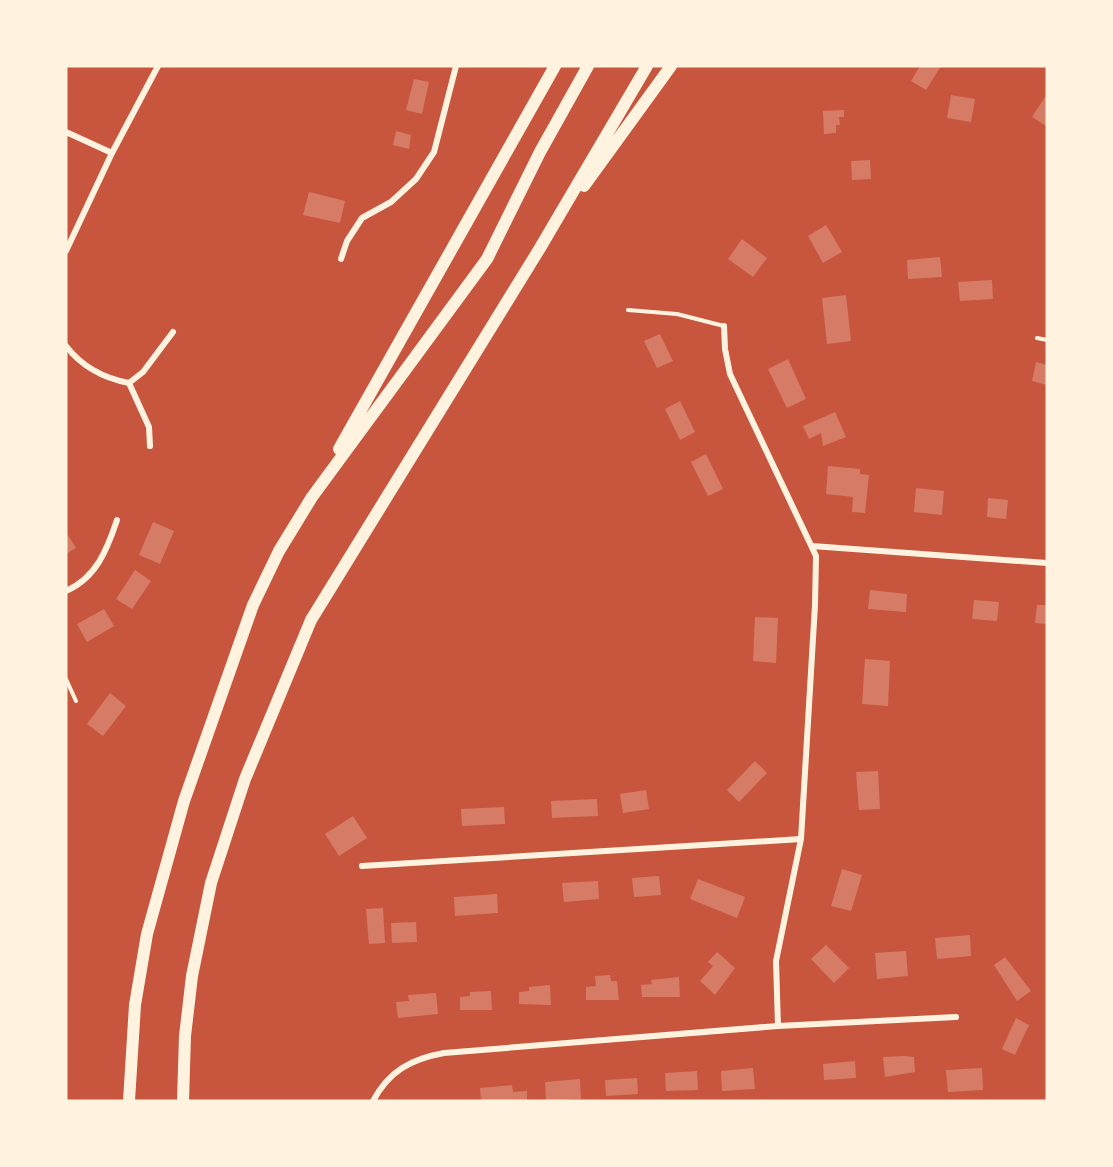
<svg xmlns="http://www.w3.org/2000/svg" width="1113" height="1167" viewBox="0 0 1113 1167" font-family="Rubik,sans-serif">
  <rect width="100%" height="100%" fill="#c8553d"/>
  <path fill="#d67c66" d="M920,66H941L926,90L911,81Z
    M414,79L429,82L422,114L406,110Z
    M1047,94V124L1046,126L1032,117Z
    M951,95L975,99L971,122L947,118Z
    M844,110V117H839L840,125H836V133L824,134L823,111Z
    M396,131L411,135L409,149L393,145Z
    M870,160L871,179L852,180L851,161Z
    M309,192L345,201L340,223L303,215Z
    M826,225L842,252L823,263L808,236Z
    M742,239L767,258L753,277L728,259Z
    M940,257L942,277L908,279L907,260Z
    M992,280L993,299L960,301L958,282Z
    M846,295L851,341L827,344L822,298Z
    M660,334L673,361L657,368L644,341Z
    M788,359L806,399L787,408L768,369Z
    M1036,362L1047,365V385L1032,381Z
    M680,401L695,432L680,440L665,409Z
    M835,412L846,437L823,446L821,433L809,439L803,426Z
    M706,454L723,489L708,496L691,462Z
    M828,466L860,469V474L869,475L865,513L852,512L853,497L826,494Z
    M916,488L944,491L942,515L914,512Z
    M988,498L1008,500L1006,519L987,517Z
    M153,522L174,531L160,564L139,555Z
    M66,532L76,548L66,554Z
    M135,570L151,581L132,609L116,599Z
    M870,590L907,594L906,612L868,609Z
    M974,600L999,602L997,621L972,619Z
    M1037,605H1047V624L1035,623Z
    M104,609L114,626L87,642L77,624Z
    M755,617L778,618L776,663L753,661Z
    M865,659L890,661L888,706L862,704Z
    M110,693L126,706L103,736L87,724Z
    M755,761L767,773L739,802L727,790Z
    M878,771L880,809L859,810L856,772Z
    M646,790L649,809L623,813L620,794Z
    M597,799L598,816L552,818L551,801Z
    M504,807L505,824L462,826L461,809Z
    M353,816L367,838L339,856L325,834Z
    M842,869L862,875L851,911L831,906Z
    M659,876L661,895L634,897L632,878Z
    M698,879L745,897L737,918L690,899Z
    M598,881L599,899L564,902L562,883Z
    M497,894L498,913L455,916L454,897Z
    M383,908L385,943L369,944L366,909Z
    M416,922L417,942L392,943L391,923Z
    M970,935L971,956L937,959L935,938Z
    M826,945L849,968L834,983L811,959Z
    M906,951L908,976L877,979L875,953Z
    M717,952L735,968L715,995L700,981L713,966L708,962Z
    M1005,957L1031,991L1017,1001L994,965Z
    M610,975L611,981H617L619,1000H586V987L596,986L595,976Z
    M679,977L680,997H642L641,985L652,984L651,980Z
    M550,985L551,1005L519,1004V992L529,991V987Z
    M491,991L492,1010H460V997L470,996V992Z
    M436,993L438,1014L398,1018L396,1002L409,1001L408,995Z
    M1016,1018L1029,1025L1015,1055L1002,1049Z
    M904,1056L914,1057L915,1072L885,1077L883,1057Z
    M855,1061L856,1078L824,1080L823,1064Z
    M753,1068L755,1089L722,1091L721,1071Z
    M982,1068L983,1090L948,1092L946,1070Z
    M697,1071L698,1090L666,1091L665,1073Z
    M637,1078L638,1094L606,1096L605,1080Z
    M580,1079L581,1099L546,1101L545,1082Z
    M512,1085L513,1092L527,1091V1101H481L480,1088Z"/>
  <g fill="none" stroke-linecap="round" stroke-linejoin="round">
    <path stroke="#fff3e0" stroke-width="4" d="M628,310L677,314L724,326
      M1037,338L1047,340
      M66,679L76,701"/>
    <path stroke="#fff3e0" stroke-width="6" d="M66,132L112,153
      M66,251L112,153L158,66
      M341,259L347,241L362,218L391,202L416,179L434,152L456,66
      M724,326L725,349L730,374L816,556L815,605L801,839L776,961L778,1026
      M66,346C82,367 103,378 129,383L149,427L150,446
      M129,383L143,372L173,332
      M812,546L1047,563
      M66,591C96,578 107,550 117,520
      M362,866L801,839
      M373,1101C389,1071 411,1059 444,1053L778,1026L956,1017"/>
    <path stroke="#fff3e0" stroke-width="12" d="M584,186L671,66
      M339,449L555,66
      M129,1101L135,1005L147,934L184,801L253,605L279,551L312,497L487,259L540,152L588,66
      M183,1101L185,1036L192,976L211,883L245,779L311,620L540,248L647,66"/>
  </g>
  <rect width="1113" height="1167" fill="none" stroke="#fff3e0" stroke-width="135"/>
</svg>
